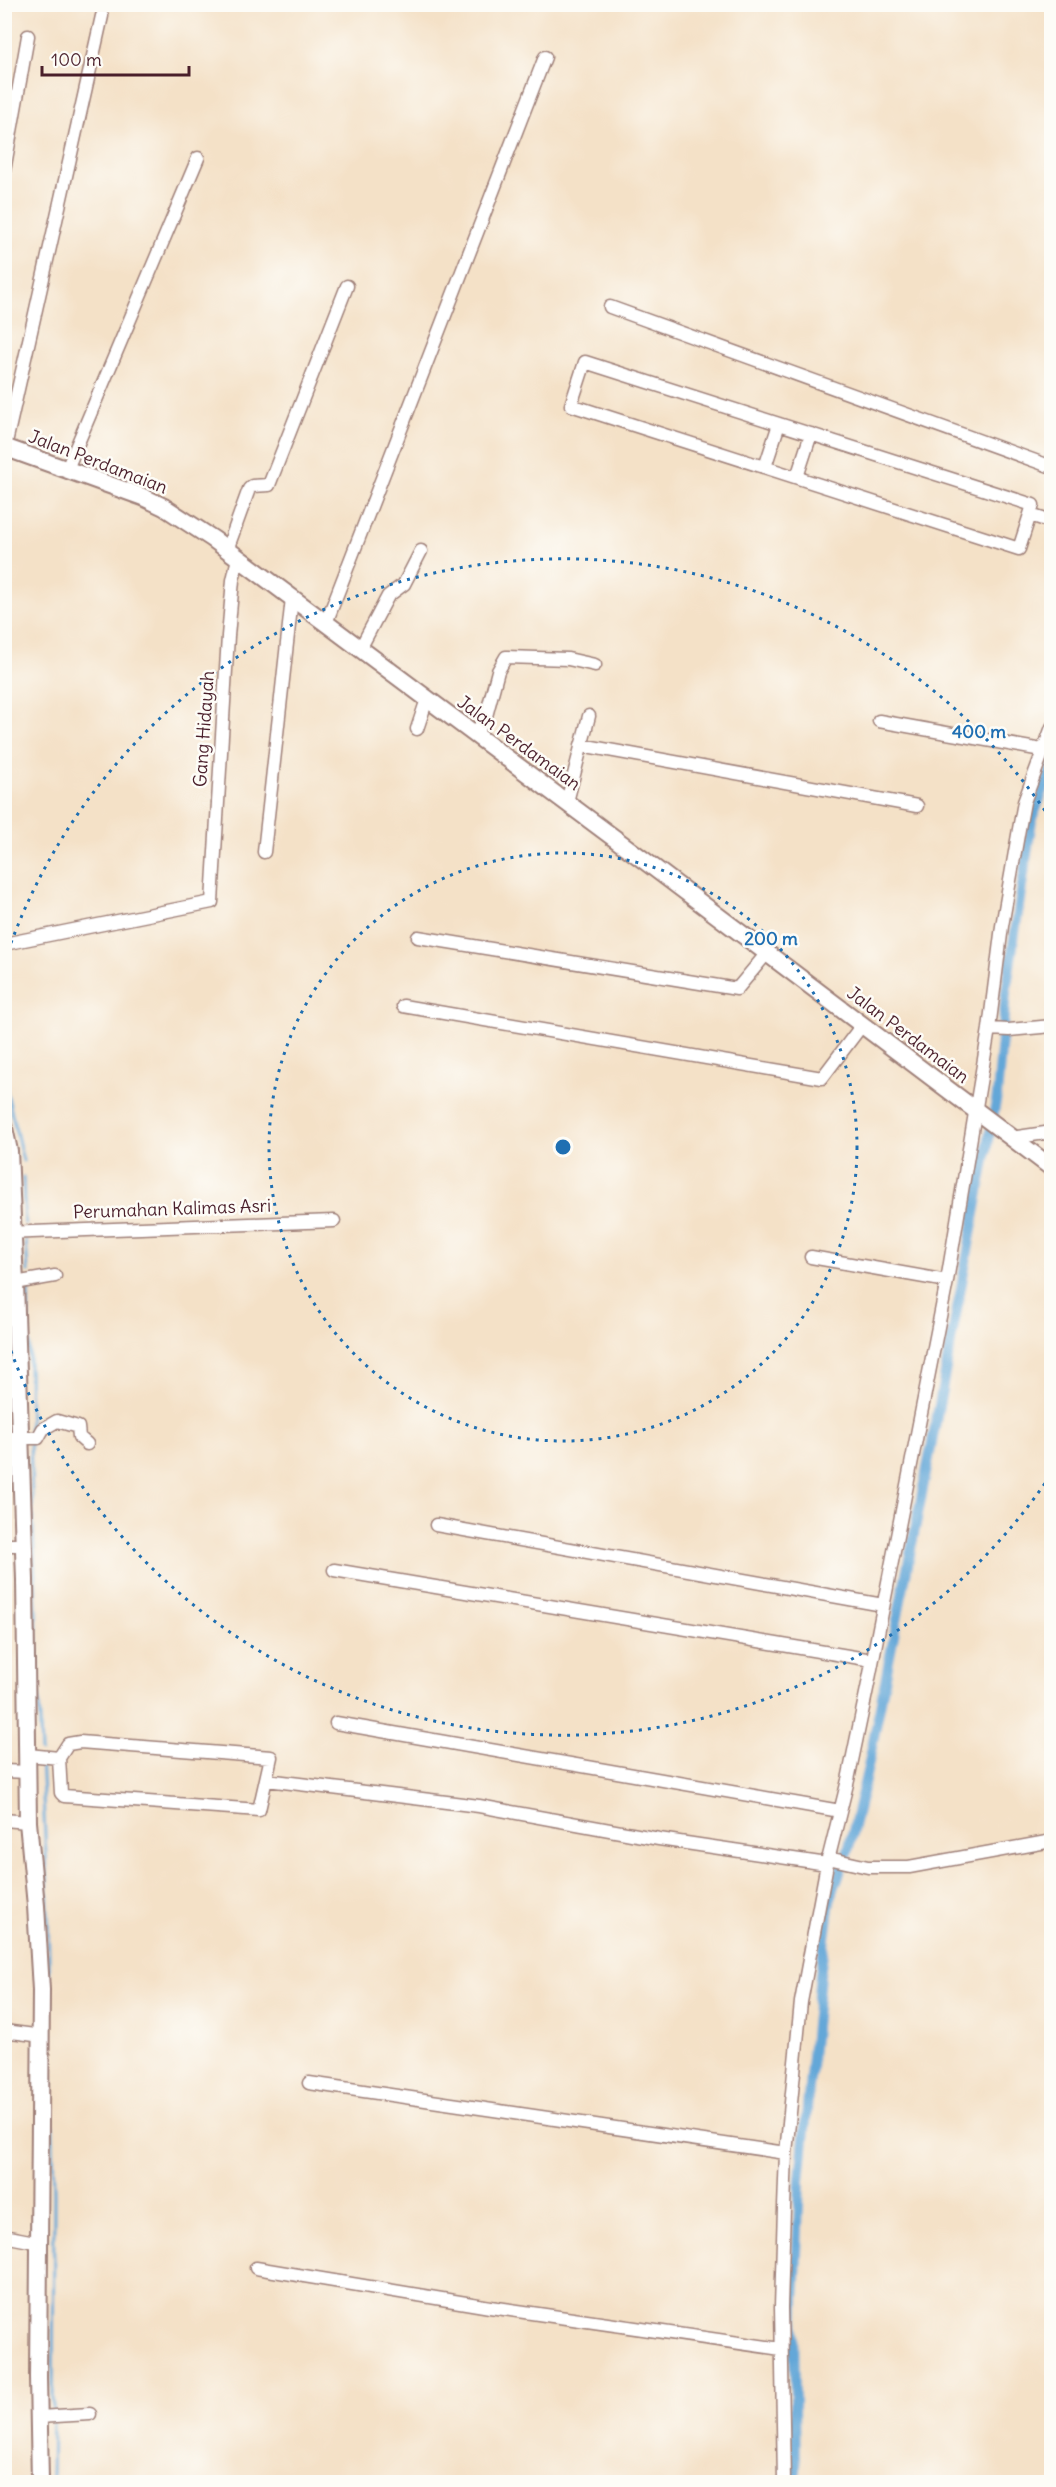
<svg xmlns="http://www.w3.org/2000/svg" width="1056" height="2487" viewBox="0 0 1056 2487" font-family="Delius,sans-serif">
  <rect width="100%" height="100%" fill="#fdfcf7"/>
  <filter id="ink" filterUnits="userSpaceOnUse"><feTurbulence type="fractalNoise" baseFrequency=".0167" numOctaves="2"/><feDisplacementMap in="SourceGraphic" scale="12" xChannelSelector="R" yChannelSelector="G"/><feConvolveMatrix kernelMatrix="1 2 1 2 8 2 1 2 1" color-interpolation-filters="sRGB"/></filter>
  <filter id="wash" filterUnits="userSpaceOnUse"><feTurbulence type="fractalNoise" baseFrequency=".008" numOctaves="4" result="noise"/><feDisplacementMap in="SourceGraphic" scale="24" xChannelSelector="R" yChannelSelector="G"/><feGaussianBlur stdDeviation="1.35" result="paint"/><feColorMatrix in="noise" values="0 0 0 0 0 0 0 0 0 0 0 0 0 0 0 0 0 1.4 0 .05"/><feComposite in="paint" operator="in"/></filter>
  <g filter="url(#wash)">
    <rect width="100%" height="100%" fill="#f4e1c7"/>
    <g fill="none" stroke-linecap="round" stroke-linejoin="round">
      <path stroke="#63a7d8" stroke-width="3" d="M4,1080L23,1161
        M23,1177L25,1224
        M26,1240L28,1272
        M28,1288L30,1434
        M30,1441L41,1752
        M41,1759L47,1873L54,2193L53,2412
        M52,2482L53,2418"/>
      <path stroke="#63a7d8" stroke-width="10" d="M796,2482L794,2324L800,2180L820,1975L830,1900L849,1847L868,1767L931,1448L997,1096L1006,992L1032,820L1052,767"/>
    </g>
  </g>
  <g filter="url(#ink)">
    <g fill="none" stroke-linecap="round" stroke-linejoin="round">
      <defs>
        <path id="street" d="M4,171L28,36
          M610,307L1052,467
          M585,362L1033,505L1019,549L571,405Z
          M5,447L102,16
          M765,467L779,424
          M67,469L198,158
          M797,477L811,434
          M1030,515L1052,522
          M227,550L249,489L252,486L269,485L347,286
          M326,623L545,57
          M360,649L388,596L404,584L421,551
          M879,721L1042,750
          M417,729L427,699
          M474,734L485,720L498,671L506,657L568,659L595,665
          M581,745L917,806
          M567,802L589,716
          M264,852L292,598
          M418,937L737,989L767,953
          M4,944L212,902L228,636L233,580L238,558
          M403,1006L822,1078L862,1025
          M989,1029L1009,1030L1052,1026
          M1011,1138L1052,1132
          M5,1233L334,1221
          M811,1257L947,1281
          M15,1283L55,1276
          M4,1438H38L43,1429L57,1421L78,1427L79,1437L87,1444
          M436,1525L883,1605
          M4,1545H23
          M334,1570L872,1660
          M336,1723L840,1811
          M28,1755L59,1758L68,1744L80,1742L271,1757L259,1810L64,1796L61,1793L59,1758
          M4,1771L28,1772
          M267,1780L479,1806L659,1839L827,1864
          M4,1820L28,1822
          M828,1858L868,1867H909L1052,1841
          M4,2031L42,2036
          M309,2083L786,2153
          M4,2236L40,2243
          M256,2268L490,2307L781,2349
          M39,2417L90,2414
          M784,2482L781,2307L784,2208L786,2153L801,2002L827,1864L848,1780L869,1679L947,1281L989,1029L1002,926L1019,829L1024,802L1052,727"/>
        <path id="secondary" d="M4,447L143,497L164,507L213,539L653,867L1052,1168
          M4,1128L9,1151L15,1283L25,1580L28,1822L36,1906L41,1990L38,2377L40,2482"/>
      </defs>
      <use href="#street" stroke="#9f8079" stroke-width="15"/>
      <use href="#secondary" stroke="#9f8079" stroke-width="20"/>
      <use href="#street" stroke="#fff" stroke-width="12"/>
      <use href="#secondary" stroke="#fff" stroke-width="16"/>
    </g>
  </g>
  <g fill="none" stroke="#1f6fb2" stroke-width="3" stroke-dasharray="3 6">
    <circle cx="563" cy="1147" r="294"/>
    <path d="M1050 1476A588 588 0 0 1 5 1334M5 960A588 588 0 0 1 1050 818"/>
  </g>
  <g text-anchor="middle" stroke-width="5" stroke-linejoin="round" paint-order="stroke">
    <g font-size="18" fill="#4a1f2b" stroke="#fdfcf7">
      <text transform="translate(98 462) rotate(21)" y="6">Jalan Perdamaian</text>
      <text transform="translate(204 729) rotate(-86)" y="6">Gang Hidayah</text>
      <text transform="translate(519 743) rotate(36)" y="6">Jalan Perdamaian</text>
      <text transform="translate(908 1035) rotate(37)" y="6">Jalan Perdamaian</text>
      <text transform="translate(172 1209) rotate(-2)" y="6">Perumahan Kalimas Asri</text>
    </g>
  </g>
  <circle cx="563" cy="1147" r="9" fill="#1f6fb2" stroke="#fdfcf7" stroke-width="3"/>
  <g font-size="18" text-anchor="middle" font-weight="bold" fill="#1f6fb2" stroke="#fdfcf7" stroke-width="5" stroke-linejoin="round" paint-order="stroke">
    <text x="979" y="738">400 m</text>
    <text x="771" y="945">200 m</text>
  </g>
  <rect width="1056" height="2487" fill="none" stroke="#fdfcf7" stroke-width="24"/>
  <path d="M42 66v9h147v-9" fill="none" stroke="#4a1f2b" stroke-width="3"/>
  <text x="51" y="66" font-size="18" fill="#4a1f2b" stroke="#fdfcf7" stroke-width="4.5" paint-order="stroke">100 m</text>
</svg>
